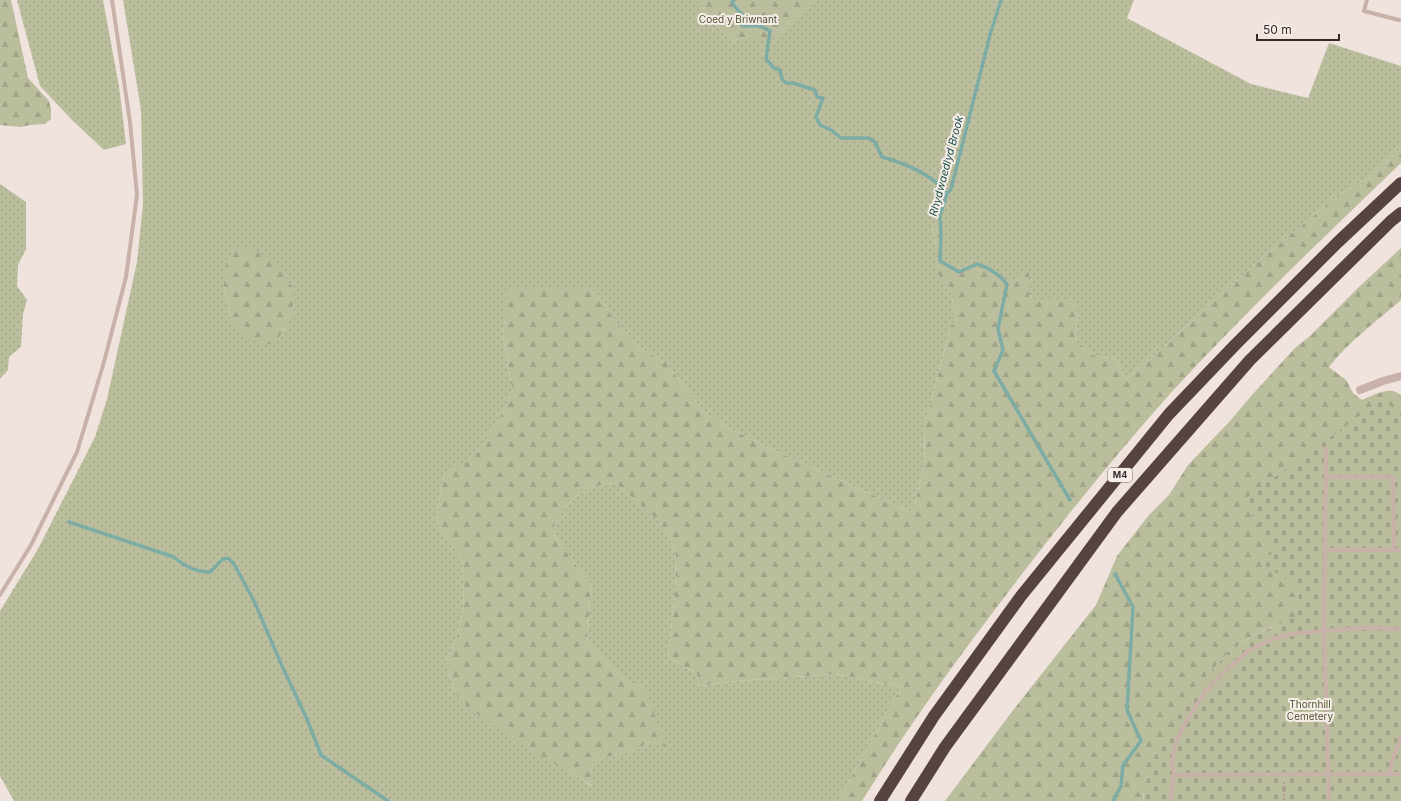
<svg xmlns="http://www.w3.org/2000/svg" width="1401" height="801" viewBox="0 0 1401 801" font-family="Inter,sans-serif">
  <defs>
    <pattern id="grass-dots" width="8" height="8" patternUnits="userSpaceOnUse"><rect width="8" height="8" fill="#babe9d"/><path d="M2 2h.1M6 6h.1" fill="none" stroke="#a0a387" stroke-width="1.8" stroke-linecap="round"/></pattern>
    <pattern id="forest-firs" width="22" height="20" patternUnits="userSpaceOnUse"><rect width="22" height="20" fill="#babe9d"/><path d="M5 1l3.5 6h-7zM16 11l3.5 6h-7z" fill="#a0a387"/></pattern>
    <pattern id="cemetery-stones" width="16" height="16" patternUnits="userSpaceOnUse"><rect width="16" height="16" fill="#babe9d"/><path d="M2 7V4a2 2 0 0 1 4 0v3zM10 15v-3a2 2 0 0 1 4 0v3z" fill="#a0a387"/></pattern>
  </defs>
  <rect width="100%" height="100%" fill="#f0e3dd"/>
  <path fill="url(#grass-dots)" fill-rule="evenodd" d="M17,0H103L119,86L126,144L104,150L73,121L40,86Z
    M123,0H698L709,16L731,41L744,38H775L803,9L814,0H1134L1127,18L1251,84L1308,98L1329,43L1401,66V148L1369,177L1340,194L1255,264L1126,380L1117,359L1094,356L1075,341L1078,313L1069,301L1036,302L1014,280L1007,284C999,274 990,268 977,264L959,272L940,261L941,235L940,215L932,227L936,245V266L951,292L956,322L951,325L925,424L924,464L913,513L778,452L729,428L705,413L666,363L640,348L618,324L593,289L505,320L503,335L512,389L504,410L475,457L444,475L436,520L439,528L462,559L464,607L456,639L446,662L452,682L458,697L468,708L592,786L591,772L594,761L618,754L633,751L649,742L645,688L627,682L587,641L591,585L556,538L554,529L555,521L574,498L590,487L615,483L659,521L667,533L676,552L675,592L668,657L697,674L699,686L737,681L835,674L901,687L838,801H14L0,776V611L38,549L95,437L107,399L137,262L143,204L141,110ZM223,282L294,305L284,330L231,319Z
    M0,184L26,202V249L18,265L17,286L27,300L23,314L21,347L9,357L8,370L0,379Z"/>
  <path fill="url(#forest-firs)" d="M0,0H11L28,78L49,101L51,109V119L45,124L30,125L20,127L0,125Z
    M698,0H814L803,9L775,38H744L731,41L709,16Z
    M1401,148V163C1322,239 1243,314 1169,395C1113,458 1060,524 1009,591C957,659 907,728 862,801H838L901,687L835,674L737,681L699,686L697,674L668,657L675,592L676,552L667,533L659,521L615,483L590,487L574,498L555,521L554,529L556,538L591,585L587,641L627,682L645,688L666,747L649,742L633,751L618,754L594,761L591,772L593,786L526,747L468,708L458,697L452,682L446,662L456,639L464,607L462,559L439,528L436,520L444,475L475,456L504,410L512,389L503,335L505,320L506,300L509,287L593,289L618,324L640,348L666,363L705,413L729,428L778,452L913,513L924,464L925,424L951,325L956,322L951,292L944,289L936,266V245L932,227L940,215L941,235L940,261L959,272L977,264C991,268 998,273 1007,284L1029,272V296L1036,301H1069L1076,305L1078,313L1075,341L1094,356L1117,359L1126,380L1255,264L1340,194L1369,177Z
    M240,247C258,250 268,257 279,270C283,275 288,280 291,285C300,306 286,329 273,344L262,345L246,336L231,319L223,282L226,261L233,250Z
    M1401,248V300C1377,321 1349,341 1329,367L1346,380L1353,393L1362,400C1372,396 1392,384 1401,396V484L1293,574L1311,616L1272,627L1257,634L1230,650L1204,679L1144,789L1143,801H945L1014,709L1096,605L1117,556L1149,515L1169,495L1188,465L1230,421L1252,395L1295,348L1310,336L1359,287Z"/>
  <path fill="url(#cemetery-stones)" d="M1383,399L1401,416V801H1143L1144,789L1159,744L1204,679L1230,650L1257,634L1295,617L1300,590L1264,564L1265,556L1276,553L1243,500Z"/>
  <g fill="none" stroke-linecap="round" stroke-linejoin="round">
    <path stroke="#7daca5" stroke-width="3.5" d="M734,0L732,3L742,15V26C754,25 761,25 770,31L766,59L774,68L780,70L782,79L786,83H793L815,90L817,97L823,98L816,117L820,125L831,130L841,138H869L875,142L882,157C904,163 934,175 947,194
      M1001,0L990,35L951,189L947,194L940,215L941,235L940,261L959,272L977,264C990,268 999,274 1007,284L998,329L1003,350L994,371L1070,500
      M69,522L174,557C184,566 197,572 210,572L223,559L228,558L234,564L254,601L282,666L307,719L321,755L388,801
      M1113,801L1121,786L1123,765L1141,741L1127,710L1133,607L1115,574"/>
    <path stroke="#b39b94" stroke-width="2" stroke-dasharray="2 2" stroke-linecap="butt" d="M1284,782V801"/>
    <path stroke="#c8b1a9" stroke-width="4" d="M1367,0L1364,11L1399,20
      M1326,448L1324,630L1329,801
      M1325,477H1393L1394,550
      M1324,550H1401
      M0,595L31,545L77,452L104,362L126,277L137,195L130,122L112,0
      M1388,774L1401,737
      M1174,775L1401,774
      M1170,801L1174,775L1172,763L1176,742L1186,722L1204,693L1224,672L1249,650L1276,638L1298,633L1364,628L1401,629"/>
    <path stroke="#c8b1a9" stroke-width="8" d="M1360,390L1383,381L1401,376"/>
    <path stroke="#564340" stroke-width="12" d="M880,801L934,716L1021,596L1169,414L1235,345L1338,242L1401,183
      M911,801L945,747L1117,512L1250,360L1391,221L1401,213"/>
  </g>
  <g text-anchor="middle" stroke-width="4" stroke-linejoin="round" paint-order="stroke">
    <rect fill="#f8eee9" stroke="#706563" stroke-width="1" x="1108" y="468" width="24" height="14" rx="3"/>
    <g font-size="9" font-weight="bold" fill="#352a29">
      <text x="1120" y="478">M4</text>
    </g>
    <g font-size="10" fill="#4c522e" stroke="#f8eee9">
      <text x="738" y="23">Coed y Briwnant</text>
      <text x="1310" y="708">Thornhill<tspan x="1310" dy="12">Cemetery</tspan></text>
    </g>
    <g font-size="11" font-style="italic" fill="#21544e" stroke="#f8eee9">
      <text transform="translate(946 166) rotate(-75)" y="4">Rhydwaedlyd Brook</text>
    </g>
  </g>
  <path d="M1257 34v6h82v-6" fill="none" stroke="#352a29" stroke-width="2"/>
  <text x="1263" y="34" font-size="12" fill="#352a29" stroke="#f8eee9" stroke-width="3" paint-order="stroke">50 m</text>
</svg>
